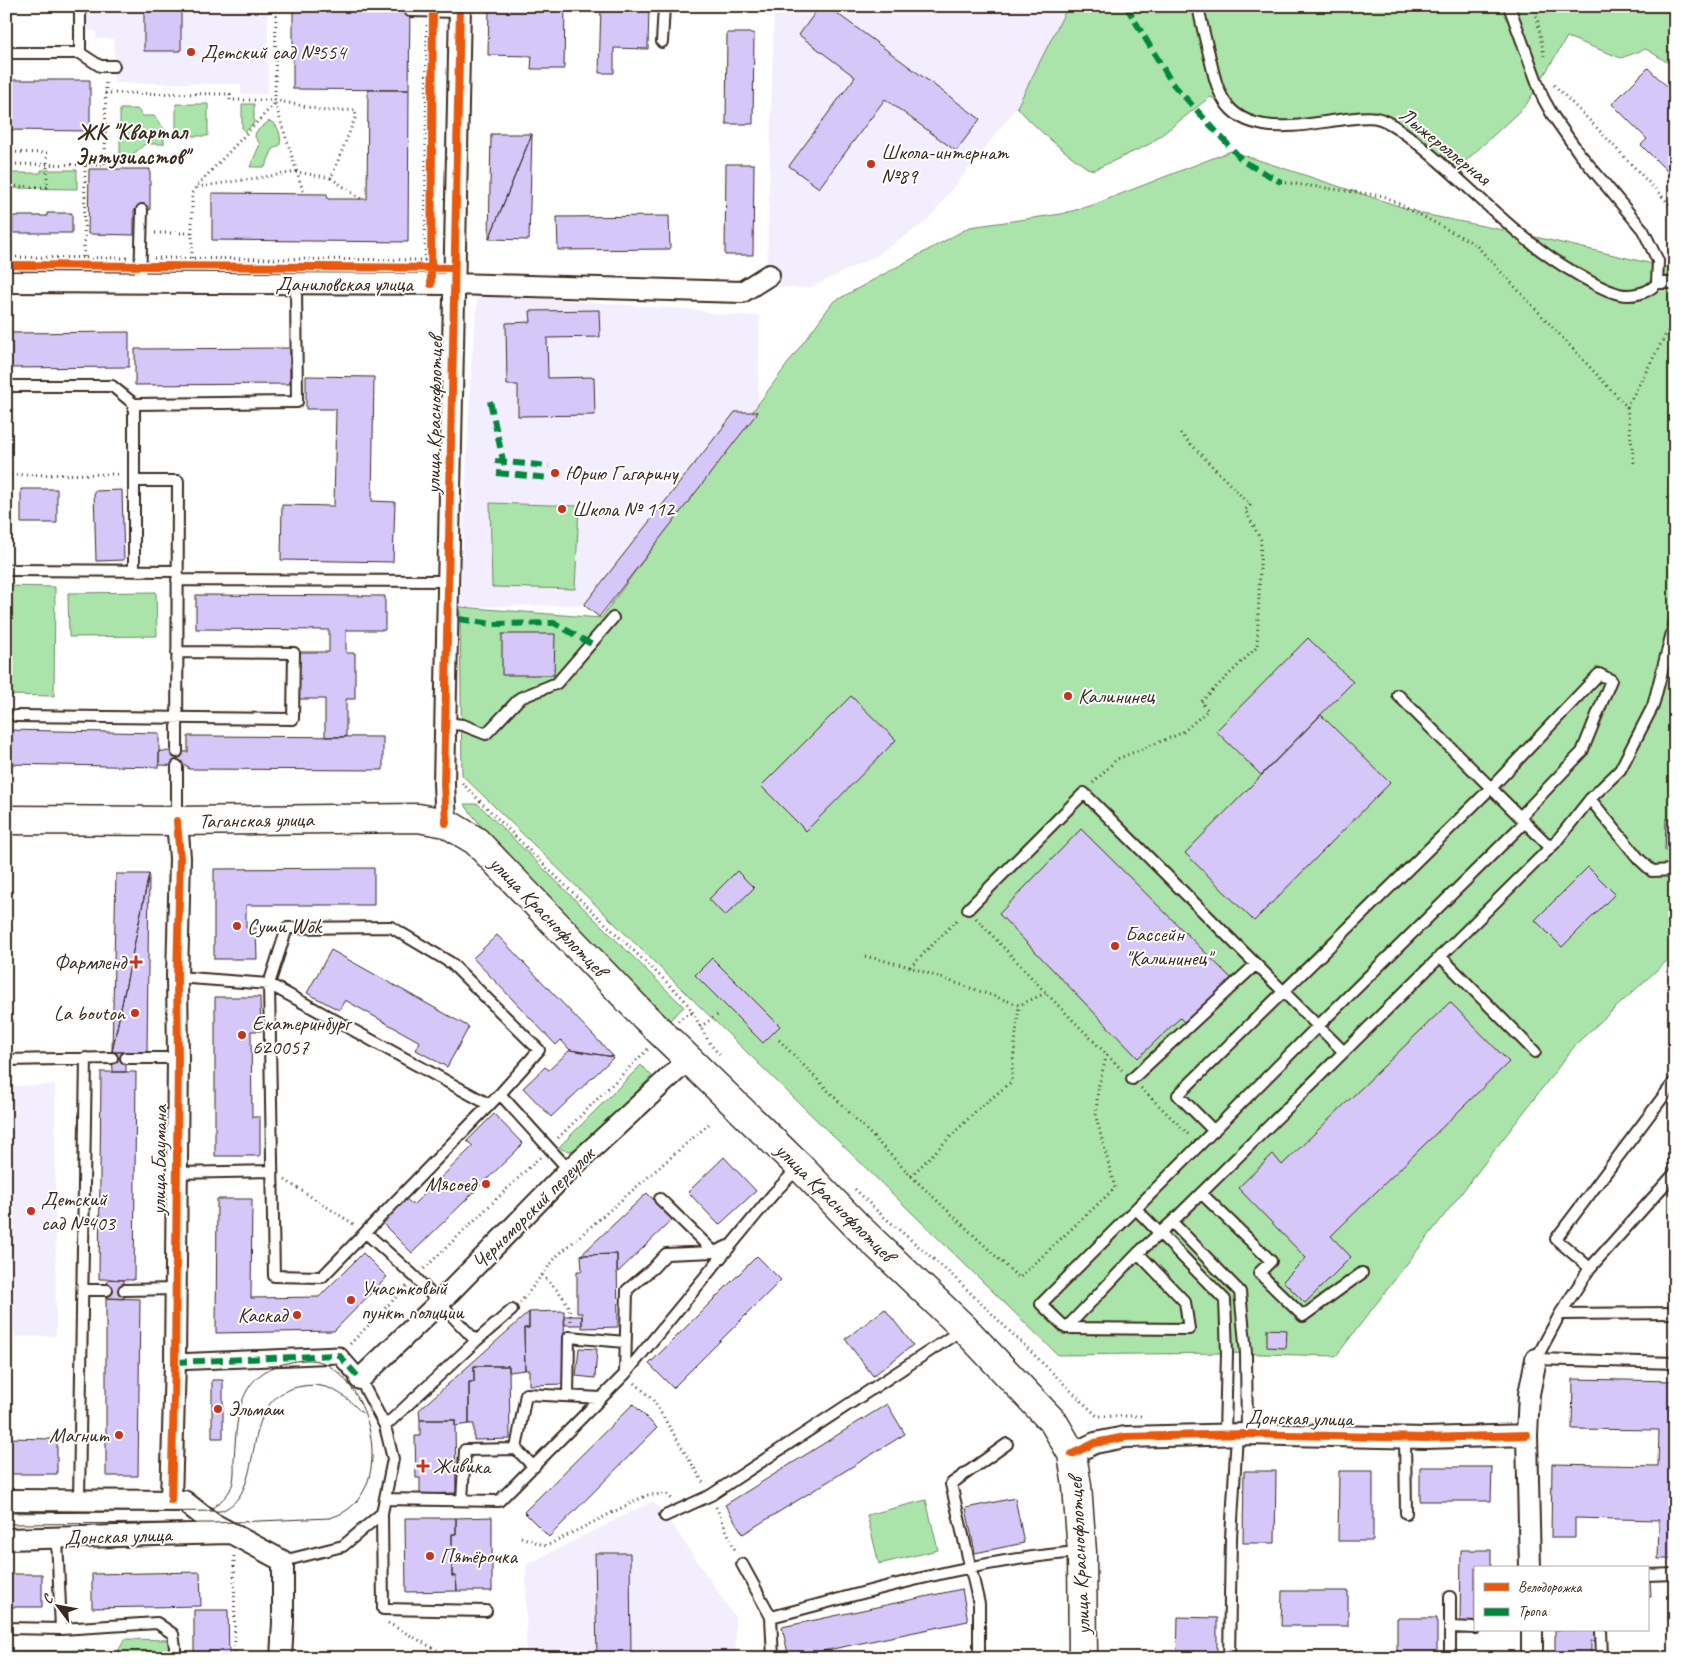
<svg xmlns="http://www.w3.org/2000/svg" width="1681" height="1664" viewBox="0 0 1681 1664" font-family="Caveat,sans-serif">
  <rect width="100%" height="100%" fill="#fff"/>
  <filter id="ink" filterUnits="userSpaceOnUse"><feTurbulence type="fractalNoise" baseFrequency=".02" numOctaves="2"/><feDisplacementMap in="SourceGraphic" scale="10" xChannelSelector="R" yChannelSelector="G"/><feConvolveMatrix kernelMatrix="1 2 1 2 8 2 1 2 1" color-interpolation-filters="sRGB"/></filter>
  <g filter="url(#ink)">
    <path fill="#f3eefd" d="M85,6H268V94H241V84L114,83V39H96V31H85Z
      M774,6H1068L1017,107L928,220L876,256L809,288L768,287L769,274L767,263Z
      M478,294L697,310L716,314L760,316L758,412H734L584,605L460,607L471,367Z
      M55,1085L56,1336L6,1337V1086Z
      M653,1501L674,1527L735,1617L736,1658H526V1565Z"/>
    <path fill="#aae4aa" stroke="#728764" d="M1068,6H1620L1631,12L1637,6H1675V67L1646,49L1621,58L1567,37L1526,105L1454,172L1382,113L1280,129L1210,97L1150,144L1094,170L1087,168C1061,149 1038,131 1017,107Z
      M176,104H208V136H176Z
      M242,104H254V123L245,132L242,128Z
      M120,109H137L143,116H154L164,129V144H145L131,156H120Z
      M269,121C278,123 282,136 280,145L273,149L265,167H250L260,144L255,137L256,132Z
      M1231,151L1423,214L1518,233L1675,269V956L1669,959L1577,1043L1336,1356L1227,1353L1058,1355L462,775L460,607L601,618L833,302L970,227L1061,214L1090,206Z
      M41,170H77V189L6,188V173H41Z
      M490,503L579,506L575,589L492,587Z
      M6,586L55,587L54,696L6,695Z
      M156,592L157,636L69,637L68,593Z
      M464,804H478L684,1007L670,1020L499,849Z
      M641,1065L652,1076L581,1147C573,1150 567,1154 559,1147Z
      M926,1500L938,1550L879,1564L867,1515Z
      M125,1639L170,1640L166,1658H114Z
      M88,1650L94,1658H6V1651Z"/>
    <path fill="#d6c7f9" stroke="#3b2a1e" d="M144,6H181V51H144Z
      M293,6H410L409,90L293,89Z
      M489,6H565L564,69H531L532,56L488,55Z
      M601,6H649L648,49L614,48V73H599Z
      M820,6H827L980,119L956,151L885,99L819,188L789,166L855,77L799,35Z
      M727,33H754L753,124H726Z
      M1648,68L1675,94V179L1641,145L1647,139L1612,104Z
      M6,80H90V131L6,130Z
      M368,90H409L408,242L212,240V193L327,194L328,199H367Z
      M491,134H532L489,239Z
      M532,134L529,240L489,239Z
      M726,164H754L753,255H725Z
      M89,169H150V210H134V235L88,234Z
      M47,213H72V233H13V216H47Z
      M669,216L670,249L558,250L557,217Z
      M599,310L600,337L547,338L548,378L594,377L595,415L518,416V385H507L506,323L531,322L530,311Z
      M129,332V367L6,368V333Z
      M290,348V384L135,385V349Z
      M306,376L374,377L372,501L395,502L393,562L281,560L282,505L334,506L336,409H306Z
      M735,412H758L599,617L584,605Z
      M21,489H57V523H21Z
      M122,490L124,560L96,561L94,491Z
      M196,595L385,596V630H346V653H355V699H346V737H325V699H298L299,652H329V630L196,629Z
      M502,634H555L554,675H502Z
      M1308,638L1353,682L1261,775L1216,731Z
      M851,696L896,740L806,831L761,786Z
      M1321,715L1390,783L1254,921L1185,853Z
      M6,730L159,733V767L6,764Z
      M188,736L383,737V770L188,769V766L159,765V751L188,752Z
      M1666,819H1675V851H1665Z
      M1081,829L1231,978L1186,1024L1180,1018L1138,1058L999,914Z
      M1588,867L1615,894L1562,947L1535,920Z
      M374,868V905H246V928H256L257,959H214V869Z
      M737,871L754,888L725,916L709,899Z
      M116,874H149L112,1052Z
      M149,874L147,1052H112Z
      M497,935L505,943L614,1057L570,1050L561,1040L556,1045L473,958Z
      M331,950L469,1027L447,1067L416,1050L420,1042L345,1000L339,1010L307,993Z
      M712,958L780,1026L763,1043L695,975Z
      M215,997H260L261,1031H251L252,1117H260V1156H215Z
      M1450,1002L1509,1062L1331,1236L1351,1257L1305,1303L1283,1281L1306,1258L1238,1188L1273,1154L1282,1165Z
      M570,1050L614,1057L551,1117L523,1088L545,1067L549,1070Z
      M112,1052H126V1072H113Z
      M101,1072H136L134,1280L99,1279Z
      M494,1114L523,1144L412,1253L381,1222L405,1198L413,1205L473,1146L467,1141Z
      M724,1157L756,1191L719,1225L688,1192Z
      M647,1193L673,1219L617,1273V1254L581,1255Z
      M217,1199H252L251,1298L319,1297L363,1253L387,1277L334,1331L216,1333Z
      M617,1254L618,1327L582,1328V1313H577V1271H582L581,1255Z
      M757,1256L781,1280L673,1388L649,1364Z
      M108,1279L124,1280V1299L106,1298Z
      M106,1298L140,1299L138,1476H106Z
      M885,1309L913,1345L873,1376L845,1339Z
      M564,1311L565,1384L529,1385V1370H525L524,1328H529V1312Z
      M529,1312V1328H524L525,1370L509,1372V1366H474V1382H469V1424L455,1426V1420H420L419,1410Z
      M564,1316H582V1325H565Z
      M1267,1329L1287,1330L1286,1348L1267,1347Z
      M579,1348L597,1349L595,1378L576,1376Z
      M474,1366H509L510,1439L474,1440V1424H469V1382H474Z
      M1573,1379L1675,1381V1559H1658L1659,1520L1575,1518V1538H1551L1552,1464L1658,1466L1659,1430L1572,1429Z
      M212,1380H223V1438H212Z
      M633,1404L657,1428L549,1537L524,1512Z
      M887,1404L905,1434L743,1534L725,1505Z
      M420,1420H455L456,1493L420,1494V1478H416L415,1436H420Z
      M6,1438L57,1439V1474H6Z
      M1420,1467H1492L1491,1501H1420Z
      M1244,1471H1276L1275,1543H1243Z
      M1339,1471H1373V1541H1338Z
      M1015,1498L1024,1543L975,1553L966,1508Z
      M492,1517V1591H457L456,1576H452V1534H456V1518Z
      M405,1518H456V1534H452V1576H456L457,1591L406,1592Z
      M1461,1550H1491V1568H1475V1624H1460Z
      M595,1553H630L631,1658H597Z
      M200,1572L201,1606L92,1608V1574Z
      M6,1574H42V1607H6Z
      M1647,1580H1650L1651,1597H1647Z
      M962,1589L968,1621L789,1658L782,1627Z
      M1282,1591H1348V1626H1281Z
      M194,1610H228L229,1658H194Z
      M1178,1617L1217,1618V1658H1177Z
      M1397,1618H1437V1658H1397Z
      M1555,1630H1598V1641H1591V1658H1555Z"/>
    <g fill="none" stroke-linecap="round" stroke-linejoin="round">
      <defs>
        <path id="service" d="M1198,6C1201,22 1205,38 1209,54C1217,89 1222,118 1264,125C1288,129 1315,123 1339,120C1367,117 1375,112 1400,130C1461,174 1509,235 1575,273C1589,281 1603,290 1619,294C1632,297 1649,293 1657,283L1658,261L1643,230L1579,153L1553,116L1543,98L1509,6
          M410,11L460,12
          M662,42L664,6
          M6,53H80V6
          M80,53L100,66H114
          M140,282L142,210
          M1657,283H1675
          M6,386H112L134,404L297,402L296,284
          M134,481H178L177,752
          M6,570L177,571
          M134,571V404
          M177,580L448,581
          M1398,695L1550,847
          M16,716L293,719L294,653L177,652
          M445,723L463,725L486,734L520,698L557,683L613,618
          M177,766V820
          M1590,799L1639,859L1652,871L1675,870
          M968,909L1084,793L1344,1052
          M391,927L451,963L539,1050L500,1094L322,1277L274,1276L269,984L287,928Z
          M1440,956L1535,1052
          M177,977L269,984L488,1104
          M126,1058H178
          M6,1060L112,1058
          M1132,1079L1255,965
          M500,1094L569,1170
          M1214,1131L1178,1095L1491,788L1599,674L1611,680L1582,752L1520,817
          M176,1173L272,1171
          M1675,1173L1590,1268L1560,1314L1536,1359L1675,1363
          M1201,1193L1271,1261L1259,1273L1303,1316L1362,1273
          M660,1199L714,1252
          M1136,1209L1225,1300L1227,1353L1225,1434
          M1172,1222L1138,1253L1185,1302L1189,1329L1066,1328L1041,1304L1318,1026L1525,822
          M366,1233L415,1277L476,1341
          M1590,1268L1556,1239L1675,1081
          M83,1290H107
          M124,1290L176,1289
          M1560,1314L1675,1313
          M1066,1328L1138,1253
          M625,1374L627,1290L653,1268L666,1254L714,1252L728,1246
          M568,1396L569,1337L625,1342
          M385,1426L476,1341L512,1310
          M1247,1434L1246,1353L1240,1292L1172,1222L1555,843L1590,799L1620,770L1653,706L1675,621
          M1405,1437L1406,1513
          M534,1467L516,1449L526,1394L601,1398
          M385,1499L499,1501L625,1374L774,1193L799,1167
          M79,1500L86,1058
          M462,1500L465,1450L516,1449
          M382,1513L383,1609L486,1611
          M665,1516L711,1495L963,1329
          M57,1538L61,1629
          M283,1561L343,1546L382,1513L393,1459L385,1426L360,1379
          M742,1564L771,1617L773,1658
          M1647,1575L1675,1574
          M771,1617C873,1591 976,1559 1081,1552
          M1450,1627L1475,1628
          M6,1628L61,1629L157,1623L173,1634L175,1647V1658
          M1601,1630L1602,1658
          M979,1658V1604L951,1484L1007,1444
          M1229,1658L1231,1538L1237,1434
          M1450,1658V1597"/>
        <path id="pedestrian" d="M175,1362L339,1355L360,1379"/>
        <path id="minor" d="M6,282L454,284L742,292L769,275
          M446,823L444,784L460,6
          M360,1379L439,1303L569,1170L688,1060
          M1072,1454L1095,1443L1125,1437L1247,1434L1426,1438L1527,1435
          M6,1500L184,1501L212,1523L283,1561V1622L281,1658
          M171,1500L175,1362L178,1058L177,977L180,858L177,821
          M6,1539L229,1533
          M1530,1568L1527,1435L1529,1394L1536,1359
          M1532,1630V1658"/>
        <path id="secondary" d="M6,820L177,821L418,818L446,823L476,841L645,1017L800,1167L860,1229L964,1328L1054,1423L1072,1454L1077,1486L1082,1552L1083,1658"/>
      </defs>
      <use href="#service" stroke="#3b2a1e" stroke-width="14"/>
      <use href="#pedestrian" stroke="#3b2a1e" stroke-width="19"/>
      <use href="#minor" stroke="#3b2a1e" stroke-width="24"/>
      <use href="#secondary" stroke="#3b2a1e" stroke-width="31"/>
      <path stroke="#3b2a1e" stroke-width="3" stroke-dasharray="1 4" stroke-linecap="butt" d="M1535,6L1544,56
        M1554,85L1593,124L1675,210
        M105,93L230,94V100H275L276,6
        M6,152L47,153V187L6,186
        M6,164L105,165L106,79
        M331,178L361,199
        M1281,182L1384,196L1475,244L1627,407L1634,463
        M197,187L297,172L304,194
        M155,233H192
        M6,257L128,258
        M84,257L85,165
        M154,258L425,260
        M192,258V193L196,187L275,103V100L326,111L355,110L356,116L331,178L297,172L275,103
        M425,266L427,25
        M1627,407L1675,317
        M6,475L121,474
        M462,783L543,864L680,995C698,1014 701,1037 721,1056
        M1093,783L1117,759L1182,733L1208,710L1201,702L1257,647L1261,540L1245,510L1250,505L1180,433
        M976,918L1046,993L1122,1070
        M865,956L910,967L1019,1005L1046,993
        M910,967L959,918
        M678,1021L685,1015L693,1013
        M700,1027L719,1014
        M779,1040L911,1176L1019,1278L1115,1188L1096,1117L1098,1088L1107,1054
        M1141,1088L1190,1136
        M558,1138L648,1049
        M911,1176L975,1112L1011,1082L1019,1005
        M285,1180L355,1225
        M855,1189L876,1210L953,1276L1097,1416H1144
        M424,1269L540,1157
        M542,1275C558,1291 571,1300 571,1324
        M520,1303L557,1256L709,1124
        M350,1344L407,1286
        M635,1383L653,1400L704,1484
        M716,1507L736,1552
        M521,1537L546,1546L647,1495L667,1494L672,1499
        M234,1556L235,1658
        M388,1623L451,1658"/>
      <use href="#service" stroke="#fff" stroke-width="10"/>
      <use href="#pedestrian" stroke="#fff" stroke-width="15"/>
      <use href="#minor" stroke="#fff" stroke-width="20"/>
      <use href="#secondary" stroke="#fff" stroke-width="28"/>
      <path stroke="#3b2a1e" stroke-width="1" d="M6,1513L221,1511C271,1492 233,1396 303,1386C329,1382 345,1395 362,1413
        M6,1524L212,1523L330,1518C335,1516 342,1514 347,1510C393,1478 370,1385 324,1363C312,1358 300,1360 287,1363C237,1374 237,1417 234,1460C234,1469 235,1481 230,1490C226,1498 216,1505 209,1511"/>
      <path stroke="#00873e" stroke-width="6" stroke-dasharray="12 6" stroke-linecap="butt" d="M1126,6L1172,83L1244,162L1281,182
        M490,401L506,474
        M495,461L549,466
        M497,473L549,478
        M459,619L492,624L554,623L591,644
        M175,1362L339,1355L360,1379
        M773,1654L779,1658"/>
      <defs>
        <path id="cycleway" d="M6,265L454,268
          M431,284L433,6
          M446,823L444,784L460,6
          M1072,1454L1095,1443L1125,1437L1247,1434L1426,1438L1527,1435
          M171,1500L175,1362L178,1058L177,977L180,858L177,821"/>
      </defs>
      <use href="#cycleway" stroke="#fff" stroke-width="11"/>
      <use href="#cycleway" stroke="#e8590c" stroke-width="8"/>
    </g>
  </g>
  <g fill="#c8321e" stroke="#fff" stroke-width="2">
    <circle cx="191" cy="52" r="5"/>
    <circle cx="871" cy="164" r="5"/>
    <circle cx="555" cy="473" r="5"/>
    <circle cx="562" cy="509" r="5"/>
    <circle cx="1068" cy="696" r="5"/>
    <circle cx="237" cy="926" r="5"/>
    <circle cx="1115" cy="946" r="5"/>
    <path d="M133.5 954.5h5v5h5v5h-5v5h-5v-5h-5v-5h5z"/>
    <circle cx="135" cy="1013" r="5"/>
    <circle cx="242" cy="1035" r="5"/>
    <circle cx="486" cy="1184" r="5"/>
    <circle cx="31" cy="1211" r="5"/>
    <circle cx="351" cy="1300" r="5"/>
    <circle cx="297" cy="1315" r="5"/>
    <circle cx="218" cy="1409" r="5"/>
    <circle cx="119" cy="1435" r="5"/>
    <path d="M420.5 1458.5h5v5h5v5h-5v5h-5v-5h-5v-5h5z"/>
    <circle cx="430" cy="1556" r="5"/>
  </g>
  <g text-anchor="middle" stroke-width="4" stroke-linejoin="round" paint-order="stroke">
    <g font-size="21" fill="#3b2a1e" stroke="#fff" text-anchor="start">
      <text x="201" y="59">Детский сад №554</text>
      <text x="881" y="159">Школа-интернат<tspan x="881" dy="24">№89</tspan></text>
      <text x="565" y="480">Юрию Гагарину</text>
      <text x="572" y="516">Школа № 112</text>
      <text x="1078" y="703">Калининец</text>
      <text x="247" y="933">Суши Wok</text>
      <text x="1125" y="941">Бассейн<tspan x="1125" dy="24">"Калининец"</tspan></text>
      <text x="126" y="969" text-anchor="end">Фармленд</text>
      <text x="125" y="1020" text-anchor="end">La bouton</text>
      <text x="252" y="1030">Екатеринбург<tspan x="252" dy="24">620057</tspan></text>
      <text x="476" y="1191" text-anchor="end">Мясоед</text>
      <text x="41" y="1206">Детский<tspan x="41" dy="24">сад №403</tspan></text>
      <text x="361" y="1295">Участковый<tspan x="361" dy="24">пункт полиции</tspan></text>
      <text x="287" y="1322" text-anchor="end">Каскад</text>
      <text x="228" y="1416">Эльмаш</text>
      <text x="109" y="1442" text-anchor="end">Магнит</text>
      <text x="433" y="1473">Живика</text>
      <text x="440" y="1563">Пятёрочка</text>
    </g>
    <g font-size="21" fill="#3b2a1e" stroke="#fff">
      <text transform="translate(1445 146) rotate(39)" y="7">Лыжероллерная</text>
      <text x="344" y="291">Даниловская улица</text>
      <text transform="translate(434 415) rotate(-89)" y="7">улица Краснофлотцев</text>
      <text transform="translate(256 820) rotate(-1)" y="7">Таганская улица</text>
      <text transform="translate(548 916) rotate(46)" y="7">улица Краснофлотцев</text>
      <text transform="translate(159 1160) rotate(-89)" y="7">улица Баумана</text>
      <text transform="translate(835 1202) rotate(45)" y="7">улица Краснофлотцев</text>
      <text transform="translate(533 1208) rotate(-45)" y="7">Черноморский переулок</text>
      <text transform="translate(1299 1418) rotate(1)" y="7">Донская улица</text>
      <text transform="translate(118 1536) rotate(-2)" y="7">Донская улица</text>
      <text transform="translate(1079 1556) rotate(-93)" y="7">улица Краснофлотцев</text>
    </g>
    <g font-size="22" font-weight="bold" fill="#3b2a1e" stroke="#fff">
      <text x="132" y="139">ЖК "Квартал<tspan x="132" dy="25">Энтузиастов"</tspan></text>
    </g>
  </g>
  <rect width="1681" height="1664" fill="none" stroke="#fff" stroke-width="25"/>
  <rect x="12" y="12" width="1656" height="1639" fill="none" stroke="#3b2a1e" stroke-width="2" filter="url(#ink)"/>
  <rect x="1474" y="1566" width="175" height="65" fill="#ffffff" stroke="#b1aaa5"/>
  <rect x="1484" y="1583" width="25" height="8" fill="#e8590c" stroke="#b1aaa5"/>
  <text x="1518" y="1592" font-size="15" fill="#3b2a1e">Велодорожка</text>
  <rect x="1484" y="1608" width="25" height="8" fill="#00873e" stroke="#b1aaa5"/>
  <text x="1518" y="1616" font-size="15" fill="#3b2a1e">Тропа</text>
  <g transform="translate(58 1606) rotate(302)" stroke="#ffffff" stroke-width="4" paint-order="stroke">
  <path d="M0-4L9 19L0 12L-9 19Z" fill="#3b2a1e"/>
  <text y="-8" font-size="14" font-weight="bold" text-anchor="middle" fill="#3b2a1e">С</text>
  </g>
</svg>
